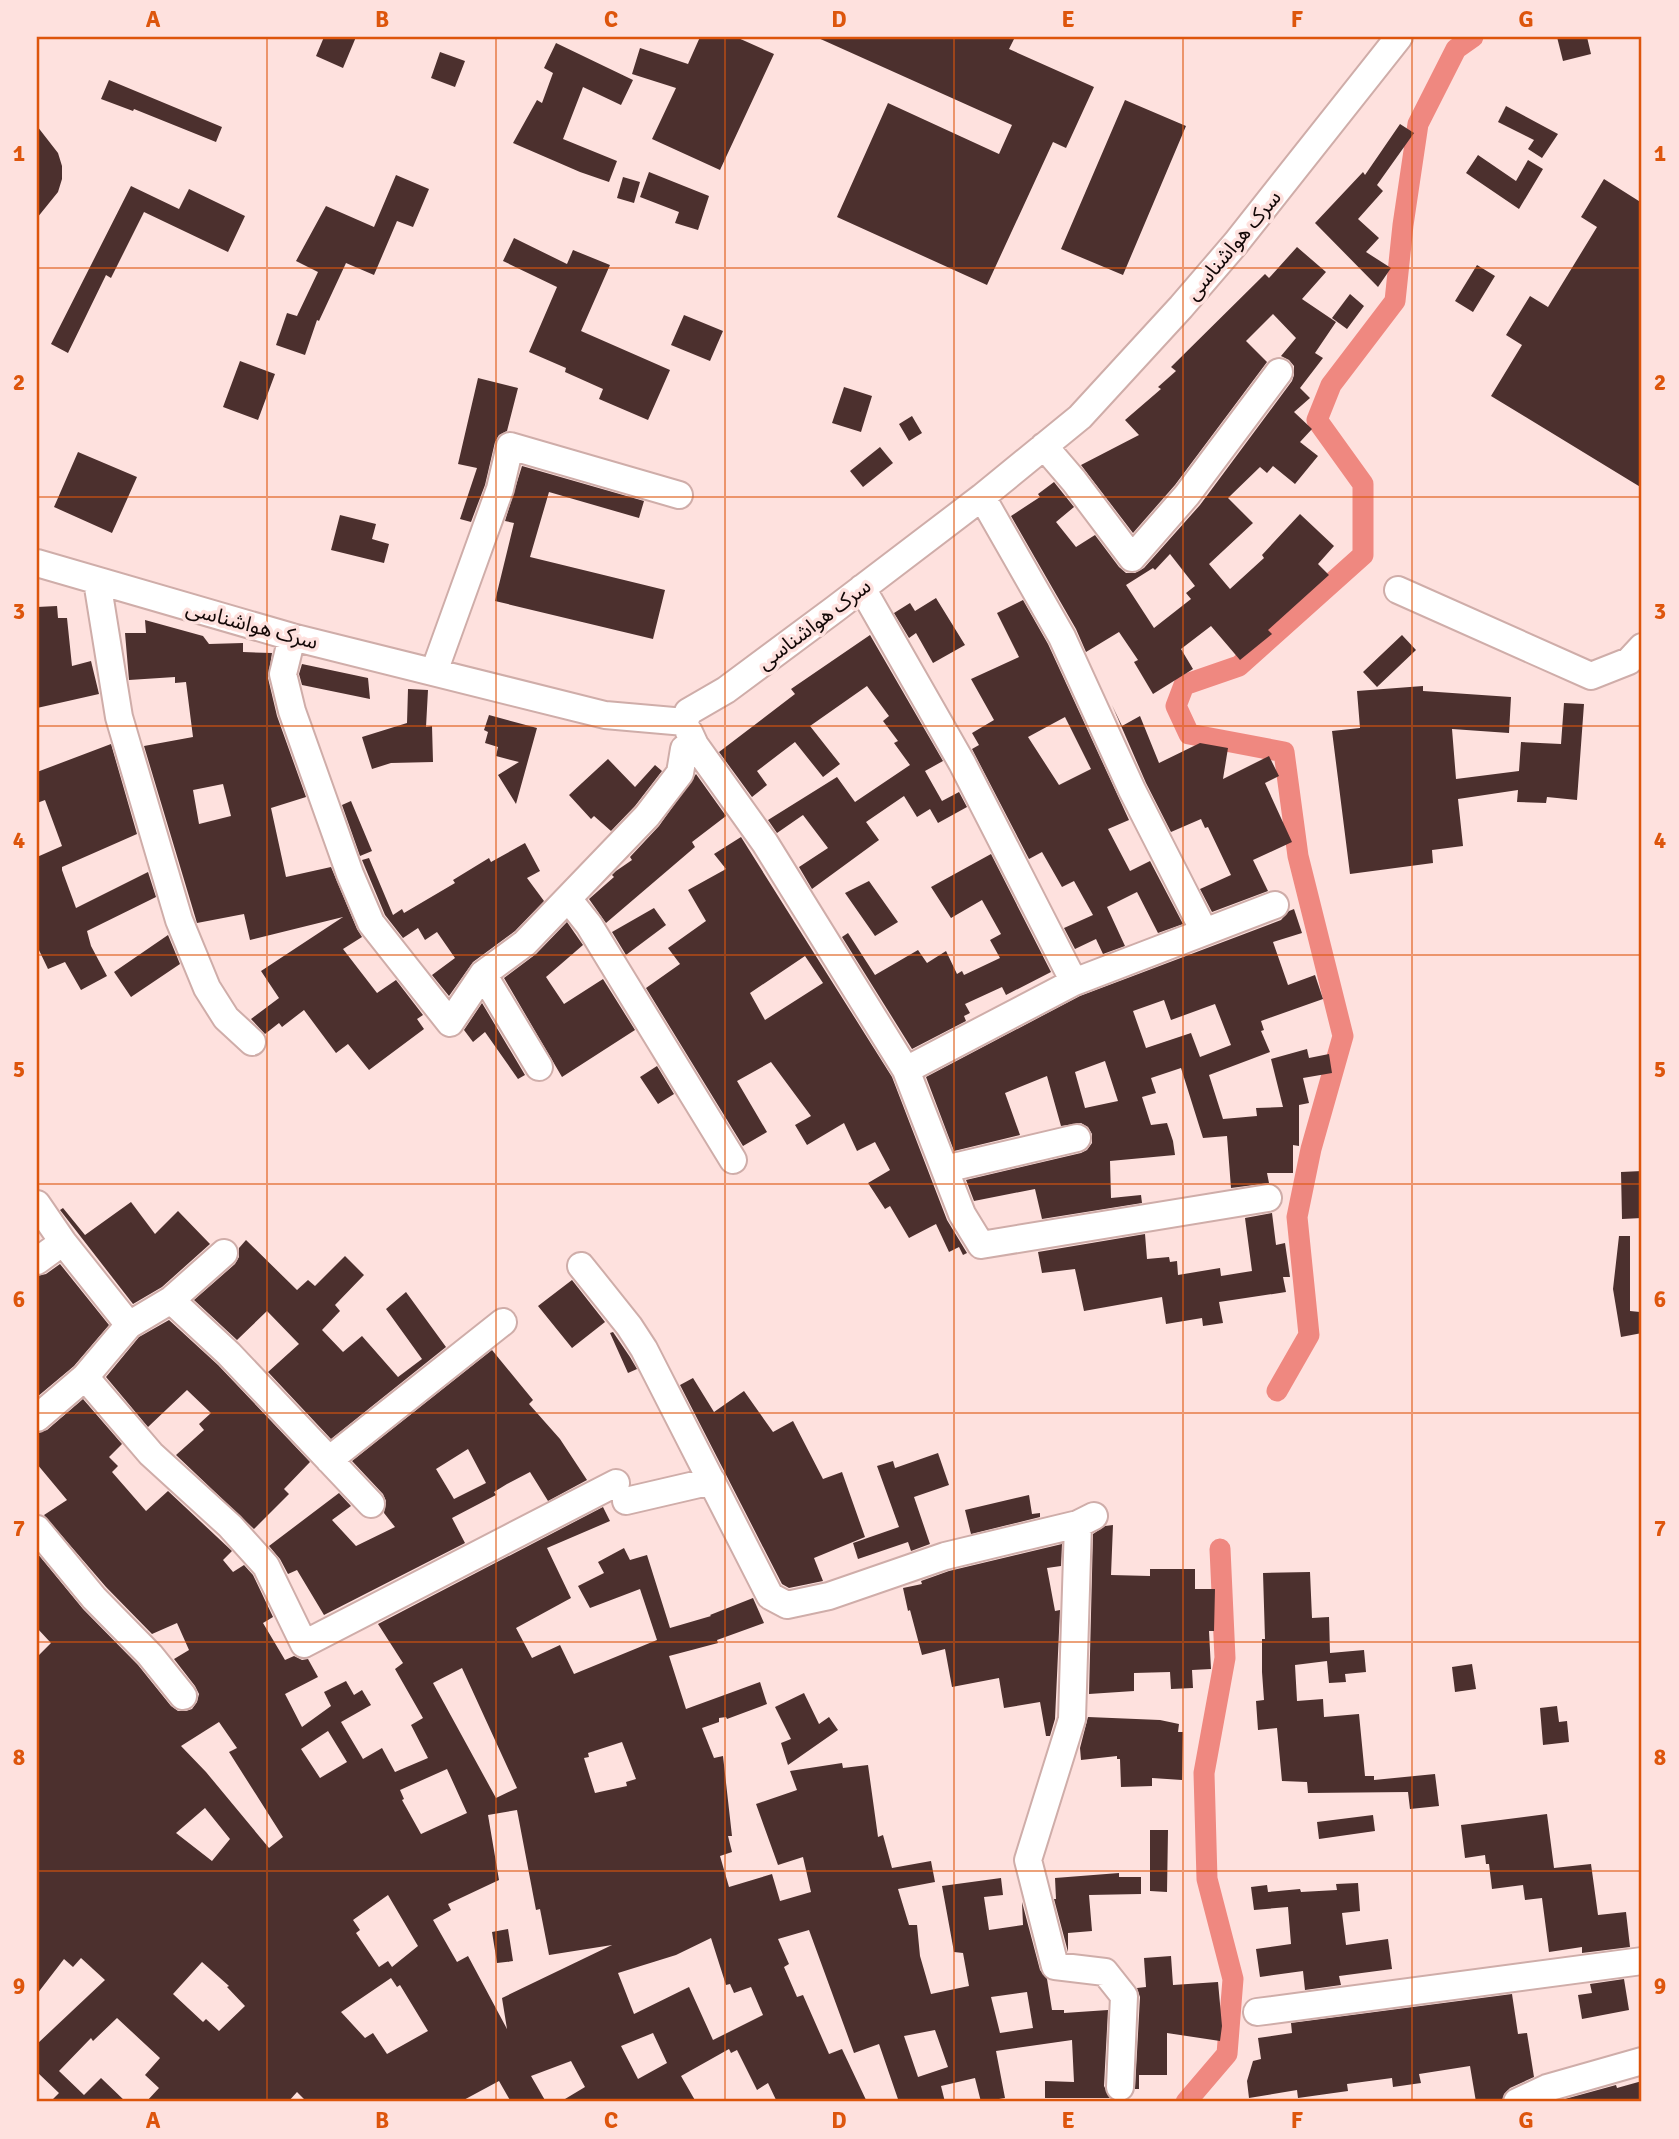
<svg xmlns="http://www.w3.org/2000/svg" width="1679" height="2139" viewBox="0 0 1679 2139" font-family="Signika,'Noto Sans Arabic',sans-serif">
  <rect width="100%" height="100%" fill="#fee1de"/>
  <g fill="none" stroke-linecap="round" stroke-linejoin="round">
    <path stroke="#ef8880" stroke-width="21" d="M1277,1391L1309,1335L1297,1217L1311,1149L1343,1036L1298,856L1284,752L1189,734L1176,706L1184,685L1239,666L1363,555V484L1317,420L1331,385L1395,301L1403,225L1418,124L1456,49L1473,37
      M1186,2102L1227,2054L1233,1979L1207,1879L1204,1773L1225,1658L1220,1549"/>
  </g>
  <path fill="#4c302e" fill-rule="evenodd" d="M324,37H356L343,68L316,56Z
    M700,37H736L774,54L720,170L652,139L676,88L632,74L640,48L688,64Z
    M816,37H1015L1009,49L1094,87L1066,148L1053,142L987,285L837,217L888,103L999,154L1012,125Z
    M1557,37H1587L1591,54L1563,61Z
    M556,43L633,80L621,105L583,87L563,139L617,161L609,182L580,172L513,143L537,100L542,103L553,73L544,68Z
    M440,52L465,61L455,87L431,78Z
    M109,80L222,127L216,142L134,109L133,111L101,99Z
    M1125,100L1186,126L1123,275L1061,249Z
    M1506,106L1558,134L1542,158L1528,149L1534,140L1498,122Z
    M1400,124L1414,133L1377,185L1383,191L1358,219L1379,238L1366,252L1391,268L1378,287L1315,223L1363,172L1365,175Z
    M37,126L58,153L62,166V179L58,192L37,218Z
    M1478,155L1516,181L1528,160L1543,169L1519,209L1466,173Z
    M649,172L709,196L698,230L675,223L679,212L640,197Z
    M396,175L429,189L413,227L397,221L374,275L346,263L319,321L317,320L305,355L276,345L287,313L297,316L318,272L296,261L326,206L374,227Z
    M623,177L640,182L634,203L617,198Z
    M1604,179L1642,203V488L1491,396L1522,345L1506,335L1530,296L1548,307L1597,227L1581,217Z
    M131,186L179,209L189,189L245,216L228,252L144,212L111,278L106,275L68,353L51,344Z
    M514,238L567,264L573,250L610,265L581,331L670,370L648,420L599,399L603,389L565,372L566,368L529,352L557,287L503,261Z
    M1297,247L1326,272L1302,299L1336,322L1315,353L1323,358L1300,388L1310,398L1294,412L1312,429L1300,442L1318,456L1295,484L1273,466L1267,473L1260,467L1228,498L1253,523L1209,564L1230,589L1264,558L1262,555L1300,514L1334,546L1318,564L1329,575L1268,630L1272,634L1240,660L1211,626L1181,649L1193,669L1153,694L1134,662L1138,660L1119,632L1086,652L1076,629L1011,516L1040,497L1038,494L1054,482L1074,507L1056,522L1076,547L1095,535L1119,567L1126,573H1135L1144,568L1200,505L1292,381L1294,375V366L1289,360L1281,356L1296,338L1273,314L1246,341L1267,362L1175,485L1133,533L1081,465L1139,435L1125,420L1161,389L1158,387L1176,371L1171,367L1265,274L1269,278ZM1170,554L1195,586L1186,593L1191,599L1154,628L1126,585L1153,568L1155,570Z
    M1477,265L1495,276L1473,312L1455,301Z
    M1350,294L1364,306L1347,329L1332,318Z
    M684,315L723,331L710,361L671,345Z
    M240,361L275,374L258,420L223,407Z
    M478,378L518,388L507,431L499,435L495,442L485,485L471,522L460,519L477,468L458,464Z
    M844,387L872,396L861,432L832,423Z
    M912,416L922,433L909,441L899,424Z
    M880,447L893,463L863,487L850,471Z
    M78,452L137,477L112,533L54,507Z
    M522,466L644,501L639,518L549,492L530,557L665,590L653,639L495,601L514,523L505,521Z
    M340,515L376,524L372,539L389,544L384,563L331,550Z
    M936,598L965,645L933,663L916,633L909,638L894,613L910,603L915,611Z
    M1023,600L1048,644L1129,820L1108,829L1130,871L1150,861L1183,924L1158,933L1137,892L1107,907L1125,946L1103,954L1096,939L1075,949L1064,928L1093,915L1074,881L1062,887L1042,852L1029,859L972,749L979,745L972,733L994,720L971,679L1019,657L997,613ZM1065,717L1091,769L1059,785L1028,737Z
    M57,606L58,618H67L72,666L91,661L99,694L37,708V607Z
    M145,620L203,636L209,644L243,643V652L272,653L268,678L277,716L306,797L271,808L286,877L331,867L357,929L362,937L343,949L377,993L396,980L423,1015L417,1019L424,1029L369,1070L348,1044L336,1053L304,1010L282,1027L279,1023L265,1034L251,1019L279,998L261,971L343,917L250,940L244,914L197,923L144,746L193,737L186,682L175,683V677L129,680L125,633H146ZM223,784L231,816L199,824L193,790Z
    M870,635L943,761L925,771L942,801L959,792L967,807L938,823L930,809L917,817L904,796L866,822L879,840L812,889L799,867L828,848L803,815L777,833L768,820L837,777L855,802L910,765L894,743L898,741L883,721L889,716L867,686L810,726L840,764L823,777L795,742L757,771L767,785L752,797L719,752L795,694L791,689Z
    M1402,635L1416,650L1377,687L1363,672Z
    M302,664L368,678L370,699L302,685L299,674Z
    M1423,686V691L1511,697L1509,733L1452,729L1456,779L1519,771L1521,742L1561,744L1564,703L1584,704L1577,800L1547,797L1546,803L1517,802L1518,790L1458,799L1463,846L1432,850L1433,863L1350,874L1332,731L1360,728L1357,691Z
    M408,689L428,690L426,727L432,726L433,762L391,763L372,769L362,737L407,723Z
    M1112,705L1122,726L1140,716L1159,763L1200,743L1228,748L1223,779L1269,756L1279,776L1265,783L1292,842L1253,860L1268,891L1212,912L1200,889L1231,875L1208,827L1205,828L1201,819L1171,832L1146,783Z
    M489,715L537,728L516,804L498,775L519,762L496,756L498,747L485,743L488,732L484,730Z
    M111,744L137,834L62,867V870L76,908L148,872L156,897L87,931L91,946L107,976L81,990L65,962L48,969L37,946V857L62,846L45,800L37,803V772Z
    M608,759L635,787L655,765L662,771L635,806L611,831L594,816L591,819L569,795Z
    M696,774L726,816L692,842L695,847L606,923L589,899L614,877L612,875L616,871L632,860L630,857L659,826Z
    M351,801L372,851L360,856L342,805Z
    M741,837L892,1077L947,1220L967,1253L963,1255L959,1247L949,1252L936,1224L909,1238L890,1206L885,1209L868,1183L890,1170L875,1142L857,1151L844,1123L807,1145L795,1125L811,1116L771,1062L737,1081L767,1132L743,1146L646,988L680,964L668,948L706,921L688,890L726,869L714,854ZM805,956L823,983L765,1020L750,993Z
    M525,843L540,871L527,878L544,901L515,931L473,962L449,996L432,975L455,958L437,932L425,940L418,928L403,938L385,915L362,860L369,858L393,915L402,909L404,913L455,883L453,880L489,858L491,862Z
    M991,854L1051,972L1006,995L1002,987L965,1004L970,1013L964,1016L966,1021L912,1049L842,937L848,933L875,975L918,950L927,963L946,951L957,974L962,971L964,975L1000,958L990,940L1001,934L982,900L951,918L931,887Z
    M869,881L898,922L875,936L845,893Z
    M654,908L666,925L626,955L612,932Z
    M1294,909L1302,933L1273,942L1288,985L1315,975L1323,999L1261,1021L1264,1030L1261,1031L1270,1052L1209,1075L1223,1119L1257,1116L1256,1108L1283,1107L1271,1059L1307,1049L1309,1058L1329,1054L1332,1073L1303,1078L1309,1103L1299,1105V1146L1293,1145V1173H1267L1269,1183L1231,1188L1227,1136L1203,1138L1181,1068L1151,1078L1156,1093L1142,1097L1151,1125L1167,1123L1173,1141L1175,1155L1110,1161L1111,1198L1141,1195L1142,1203L1042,1219L1035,1189L974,1201L966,1180L1081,1153L1087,1150L1092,1143V1134L1088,1127L1081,1123L1061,1126L1047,1076L1005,1093L1020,1135L954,1151L926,1077L1080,996L1281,920L1289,911ZM1164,1000L1171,1020L1215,1004L1231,1045L1200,1057L1191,1033L1146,1048L1133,1011ZM1105,1061L1118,1101L1085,1108L1075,1072Z
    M567,922L583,945L546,977L564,1004L603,979L635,1030L562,1077L504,978L536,954Z
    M168,935L180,964L131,997L114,972Z
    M482,1003L525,1075L518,1079L485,1032L473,1042L464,1030Z
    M657,1066L674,1094L658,1104L640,1077Z
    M1642,1171V1218L1622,1219L1621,1172Z
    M131,1202L155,1234L178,1211L210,1244L162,1287L133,1304L60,1210L63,1208L85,1235Z
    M1272,1213L1276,1245L1285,1243L1290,1277H1283L1286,1292L1219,1302L1223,1323L1203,1326L1202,1318L1166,1324L1162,1297L1084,1311L1075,1269L1042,1273L1038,1252L1145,1234L1147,1259L1169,1257L1170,1262L1177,1261L1178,1275L1220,1268L1221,1276L1252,1271L1245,1218Z
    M1619,1236H1630V1311L1640,1312L1642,1333L1621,1337L1613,1289Z
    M246,1240L297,1290L308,1280L315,1286L345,1256L364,1275L335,1305L340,1311L322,1330L343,1352L362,1336L398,1377L422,1359L386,1309L406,1292L446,1347L331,1439L268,1372L299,1344L267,1311L237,1340L194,1300L235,1264L239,1257V1248Z
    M60,1264L109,1325L74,1366L37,1397V1276L46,1274Z
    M572,1280L605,1322L572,1348L538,1306Z
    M169,1320L218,1365L310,1462L284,1489L289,1494L254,1529L176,1455L204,1430L199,1424L211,1413L187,1390L148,1427L106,1377L139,1337Z
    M613,1332L630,1357L637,1369L628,1373L610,1333Z
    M492,1350L533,1400L529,1404L560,1439L587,1480L548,1501L530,1472L507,1484L494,1492L496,1495L452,1518L465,1543L324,1615L297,1570L288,1574L280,1559L269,1546L339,1493L351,1506L332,1520L356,1546L395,1527L384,1513L386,1501L383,1494L352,1461ZM468,1449L486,1483L454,1499L436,1469Z
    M693,1378L714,1412L744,1391L773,1432L793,1421L823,1479L842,1472L865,1537L814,1558L823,1581L789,1588L782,1584L680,1385Z
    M83,1399L122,1444L109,1457L118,1466L112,1472L146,1511L168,1491L232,1551L223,1560L233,1572L244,1565L253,1575L273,1617L263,1623L285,1660L294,1656L302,1660L308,1659L318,1677L285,1694L302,1727L331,1706L324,1692L346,1681L354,1695L362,1690L371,1705L341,1722L363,1759L382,1748L395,1772L428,1758L411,1725L423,1718L395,1669L403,1663L378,1624L603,1507L610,1521L547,1548L571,1598L516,1628L532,1658L560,1645L574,1674L657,1640L640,1589L590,1608L578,1586L604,1573L598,1562L624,1548L630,1560L647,1555L670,1628L711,1616L710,1615L753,1598L764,1623L717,1640L718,1643L669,1656L686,1709L760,1682L767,1704L727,1719L726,1717L719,1718V1722L702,1728L714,1758L723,1756L732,1836H728L732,1852L720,1856L729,1887L772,1874L780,1901L811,1892L803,1857L778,1865L756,1804L797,1790L790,1771L842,1763L843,1768L868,1765L878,1837L883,1835L892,1868L931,1861L935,1882L898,1889L909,1925H917L920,1956L931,1994L969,1986L963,1953L954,1952L942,1886L1001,1878L1003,1895L984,1897L989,1930L1023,1925L1022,1902L1040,1970L1047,1979L1052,2010H1064V2013L1108,2010L1104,2086L1110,2098H1045V2081L1074,2082L1072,2040L996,2051L1005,2098L981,2102L975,2078L941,2086L945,2102H899L879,2044L854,2053L809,1930L778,1939L789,1964L784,1967L797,1997L803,1995L829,2054L842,2049L867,2102H777L768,2083L757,2090L737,2050L731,2053L729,2049L681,2076L696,2102H560L585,2087L571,2061L531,2076L546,2102H511L499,2081L460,2102H307L297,2092L288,2102H146L159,2088L145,2075L160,2058L117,2018L93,2041L91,2038L59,2071L84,2095L101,2078L126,2102H50L59,2093L37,2072V2044L105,1980L81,1958L73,1967L64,1959L37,1994V1657L51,1643L37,1628V1553L83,1609L138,1665L171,1706L178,1711H186L192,1709L197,1702L199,1694L195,1686L174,1659L189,1650L177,1623L152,1634L106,1587L44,1515L67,1500L37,1464V1433L47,1430ZM462,1668L517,1788L496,1798L433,1683ZM219,1722L237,1748L229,1752L283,1837L269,1848L206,1772L181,1746ZM328,1731L347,1762L320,1778L301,1749ZM622,1742L636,1779L626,1782L627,1786L595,1793L584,1758L589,1757L588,1753ZM447,1769L467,1813L421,1834L402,1800L404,1799L400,1790ZM205,1808L230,1839L212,1861L176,1833ZM517,1810L536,1910L540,1909L549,1955L612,1945L502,1998L507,2029L468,1956L457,1962L433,1920L451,1910L448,1904L499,1880L488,1815ZM388,1895L418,1946L392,1967L388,1961L379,1967L356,1933L360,1930L353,1920ZM711,1938L726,1985L730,1984L734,1993L751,1987L763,2015L713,2040L689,1987L634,2014L618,1973L676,1955ZM202,1962L229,1986L227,1987L245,2006L219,2031L206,2019L203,2022L173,1994ZM391,1978L397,1987L400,1985L428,2031L387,2054L373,2033L365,2038L341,2012ZM1027,1992L1033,2028L1000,2033L991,1997ZM935,2030L948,2067L918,2077L904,2036ZM653,2033L667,2063L638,2079L621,2046Z
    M938,1453L949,1485L914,1497L930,1544L911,1551L908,1542L858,1559L853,1543L899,1527L877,1466L893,1461L895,1468Z
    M1029,1495L1032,1514L1040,1513V1517L971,1534L965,1510Z
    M1113,1525L1111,1575L1150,1576V1569H1195V1589H1215L1214,1631H1209L1211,1669L1192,1670L1193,1688L1171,1689L1170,1672L1134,1673V1691L1089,1694L1093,1534L1105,1526Z
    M1062,1544L1061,1566L1047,1568L1055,1611L1060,1610L1055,1719L1050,1736H1046L1040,1702L1004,1708L999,1678L952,1687L945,1649L922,1655L910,1610L908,1611L903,1588L922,1584L921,1581L949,1571Z
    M1310,1572L1312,1618L1329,1617L1330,1653L1364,1650L1366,1672L1345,1674L1346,1682L1329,1683L1327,1661L1295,1665L1297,1701L1323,1699L1324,1717L1359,1714L1365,1776H1374V1780L1435,1774L1439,1806L1410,1809L1408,1792L1308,1793L1307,1782L1282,1781L1277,1728L1258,1730L1256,1701L1264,1700L1262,1672V1639H1265L1263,1573Z
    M1472,1664L1476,1689L1455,1692L1452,1667Z
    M804,1693L819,1724L829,1717L838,1730L788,1765L781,1743L791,1739L775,1707Z
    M1557,1706L1559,1722L1567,1721L1569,1742L1543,1745L1540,1708Z
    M1088,1717L1160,1720L1179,1724L1178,1732H1183L1182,1780L1152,1778V1786L1121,1787L1120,1759H1117V1756L1081,1760L1080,1748Z
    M1547,1814L1554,1868L1591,1864L1598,1915L1626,1912L1630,1947L1582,1953V1947L1549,1952L1542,1898L1525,1900L1523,1885L1492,1889L1489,1864H1486L1485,1855L1465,1858L1461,1825Z
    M1373,1815L1375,1831L1319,1839L1317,1822Z
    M1150,1830H1168L1167,1892L1150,1891Z
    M1119,1873V1877H1141V1894L1089,1895L1092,1931L1068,1933V1952L1054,1899H1056L1055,1878Z
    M1358,1883L1360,1911L1342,1913L1346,1945L1388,1939L1392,1969L1339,1976L1341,1985L1305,1990L1303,1971L1260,1977L1256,1949L1291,1944L1288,1907L1254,1910L1251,1887L1267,1885L1268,1892L1300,1889L1301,1892L1337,1890L1336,1884Z
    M508,1929L513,1961L497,1963L492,1932Z
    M1171,1956L1173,1985L1218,1982L1222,2026L1220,2041L1167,2033V2075H1139V2089H1135L1140,1997L1137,1988L1146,1987L1144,1958Z
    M1624,1979L1629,2010L1582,2019L1578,1995L1592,1993L1590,1984Z
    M1512,1994L1518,2034L1527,2033L1534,2077L1510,2088L1504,2094L1502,2102H1476L1470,2066L1419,2074L1421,2083L1393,2087L1392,2078L1347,2084L1348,2091L1298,2098L1297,2090L1249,2098L1247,2081L1253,2061L1261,2059L1258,2038L1292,2033L1291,2023Z
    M1642,2081V2102H1554L1616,2085L1617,2088Z"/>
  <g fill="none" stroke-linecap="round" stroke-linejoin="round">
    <defs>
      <path id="minor" d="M1044,446L1074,481L1132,558L1187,495L1279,372
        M982,497L1062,637L1132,790L1204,931
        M37,563L292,637L605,715L685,722L688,712L726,690L835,609L982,497L1080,417L1181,307L1236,243L1399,37
        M97,581L119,717L179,920L207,988L226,1018L252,1042
        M862,588L962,763L1074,982
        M1398,590L1591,676L1629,661L1642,647
        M292,637L283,674L292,711L350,874L371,923L450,1023L483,974L525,943L647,816L680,773L684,749L695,745L689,732
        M434,672L500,489L510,446L679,495
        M695,745L765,843L906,1070L962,1214L981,1245L1268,1198
        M569,900L589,925L733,1160
        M483,974L539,1067
        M906,1070L1074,982L1275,905
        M945,1169L1077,1138
        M37,1204L63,1242L129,1325
        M37,1261L63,1242
        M581,1266L629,1326L644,1349L770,1596L787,1605L829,1596L945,1556L1078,1524L1094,1516
        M171,1300L229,1354L371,1504
        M85,1377L151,1454L230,1526L266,1566L304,1644L616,1483
        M37,1418L85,1377L129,1325L171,1300L224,1253
        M329,1460L503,1322
        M626,1501L712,1481
        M1078,1524L1072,1719L1028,1860L1055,1966L1105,1972L1124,1996L1120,2087
        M37,1529L94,1598L150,1655L183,1696
        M1257,2012L1642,1961
        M1517,2102L1547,2088L1642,2061"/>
    </defs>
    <use href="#minor" stroke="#cfada9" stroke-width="30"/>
    <use href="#minor" stroke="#fff" stroke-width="26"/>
  </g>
  <path fill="none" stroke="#dd550c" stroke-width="2" stroke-opacity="0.55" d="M267,37V2102M496,37V2102M725,37V2102M954,37V2102M1183,37V2102M1412,37V2102M37,268H1642M37,497H1642M37,726H1642M37,955H1642M37,1184H1642M37,1413H1642M37,1642H1642M37,1871H1642"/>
  <g text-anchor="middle" stroke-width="7" stroke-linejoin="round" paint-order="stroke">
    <g font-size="21" fill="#130807" stroke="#fee1de">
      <text transform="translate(1233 245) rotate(-50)" y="7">سرک هواشناسی</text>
      <text transform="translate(814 624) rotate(-37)" y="7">سرک هواشناسی</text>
      <text transform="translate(252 625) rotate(15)" y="7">سرک هواشناسی</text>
    </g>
  </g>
  <rect width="1679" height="2139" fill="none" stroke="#fee1de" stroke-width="77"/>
  <rect x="38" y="38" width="1602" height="2062" fill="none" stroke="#dd550c" stroke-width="2.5"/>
  <g font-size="23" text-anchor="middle" font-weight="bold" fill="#dd550c">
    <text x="153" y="27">A</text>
    <text x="382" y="27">B</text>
    <text x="611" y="27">C</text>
    <text x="839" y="27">D</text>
    <text x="1068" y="27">E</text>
    <text x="1297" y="27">F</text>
    <text x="1526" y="27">G</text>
    <text x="19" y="161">1</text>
    <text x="1660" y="161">1</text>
    <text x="19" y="390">2</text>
    <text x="1660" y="390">2</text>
    <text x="19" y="619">3</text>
    <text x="1660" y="619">3</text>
    <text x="19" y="848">4</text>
    <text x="1660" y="848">4</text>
    <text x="19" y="1077">5</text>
    <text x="1660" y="1077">5</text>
    <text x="19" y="1307">6</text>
    <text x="1660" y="1307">6</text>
    <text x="19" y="1536">7</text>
    <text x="1660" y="1536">7</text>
    <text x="19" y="1765">8</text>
    <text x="1660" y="1765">8</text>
    <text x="19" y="1994">9</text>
    <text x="1660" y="1994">9</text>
    <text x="153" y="2128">A</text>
    <text x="382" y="2128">B</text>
    <text x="611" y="2128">C</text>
    <text x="839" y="2128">D</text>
    <text x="1068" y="2128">E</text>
    <text x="1297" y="2128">F</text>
    <text x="1526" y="2128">G</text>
  </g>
</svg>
